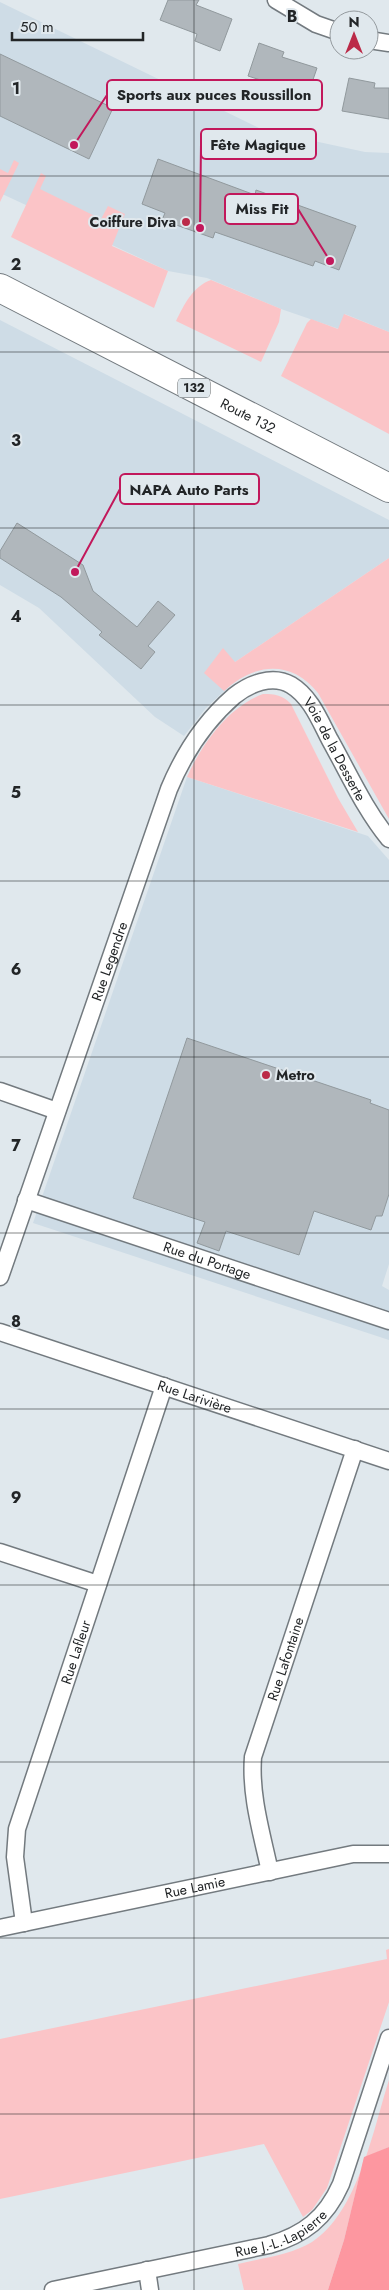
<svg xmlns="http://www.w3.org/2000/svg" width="389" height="2290" viewBox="0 0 389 2290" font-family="Jost,sans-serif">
  <rect width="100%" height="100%" fill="#e0e8ed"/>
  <path fill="#cedce6" d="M0,2L263,130L365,152L389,153V332L345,314L339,329L281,309L207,278L168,271L0,193Z
    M0,320L389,520V558L235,662L244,676L235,681L206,708L184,736L155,717L39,608L0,585Z
    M187,777L368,836L389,860V1264L382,1286L389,1290V1340L33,1223Z"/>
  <path fill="#fbc4c7" d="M14,160L19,163L0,202V169L8,173Z
    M41,173L46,176L40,189L101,219L108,206L125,214L112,246L168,271L154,308L11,237Z
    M211,280L281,309L279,322L261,362L176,321C184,305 193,286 211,280Z
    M344,314L389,332V434L281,376L307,323L311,319L338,329Z
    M389,558V819L318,693C291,659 254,663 224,691L204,673L223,648L235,662Z
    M263,694C275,694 283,695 291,704L338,798L358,832L187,777C202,744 228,707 263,694Z
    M389,1949V2002L327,2188L312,2210L303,2217L264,2144L0,2199V2039L387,1959L386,1950Z
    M389,2080V2147L364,2158L344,2240L328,2290H244L238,2264C262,2258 291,2255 312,2242C358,2212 373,2130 389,2080Z"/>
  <path fill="#fd97a0" d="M389,2147V2290H328L344,2240L364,2157Z"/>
  <path fill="#b0b7bc" stroke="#91999d" d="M168,0H199L196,5L232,19L220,51L195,41L197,34L160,20Z
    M259,43L284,52L282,57L317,68L306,100L280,92L282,87L248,76Z
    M0,54L113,108L89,159L0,116Z
    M349,78L375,83L374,88H389V119L342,111Z
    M158,159L255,195L256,190L356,226L339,270L315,261L313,266L215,232L213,238L162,220L165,213L142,204Z
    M17,523L83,565L93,591L137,627L158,601L175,615L148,646L155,652L141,669L99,635L102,632L61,597L0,558V551Z
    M187,1038L371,1100L370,1103L389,1110V1194L382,1216H376L371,1230L314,1211L299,1255L226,1231L219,1251L197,1243L205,1222L133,1198Z"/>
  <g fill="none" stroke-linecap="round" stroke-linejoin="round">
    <defs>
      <g id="street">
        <path d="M276,0L316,24L339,32"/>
        <path d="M369,40L389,43"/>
        <path d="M0,1091L57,1111"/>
        <path id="s1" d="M26,1200L389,1321"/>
        <path id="s2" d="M0,1277L169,789C184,753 204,722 234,696C249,684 272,674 291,685C311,697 320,721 330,740C349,774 365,810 389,839"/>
        <path id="s3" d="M0,1332L389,1461"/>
        <path d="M0,1552L98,1584"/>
        <path id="s4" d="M270,1872C262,1834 250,1796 253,1757L355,1449"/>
        <path id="s5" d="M24,1923L15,1857L17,1829L164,1386"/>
        <path id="s6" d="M0,1928L353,1854H389"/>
        <path d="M147,2270L150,2290"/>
        <path id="s7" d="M53,2290L269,2245C304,2235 326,2218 341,2184L389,2038"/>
      </g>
      <g id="highway">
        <path id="s8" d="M0,288L389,488"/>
      </g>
    </defs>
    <use href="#street" stroke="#737a7f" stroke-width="19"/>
    <use href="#highway" stroke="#737a7f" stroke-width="30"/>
    <use href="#street" stroke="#fff" stroke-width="16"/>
    <use href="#highway" stroke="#fff" stroke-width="28"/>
  </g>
  <path fill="none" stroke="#222527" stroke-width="1" stroke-opacity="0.55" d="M194,0V2290M0,176H389M0,352H389M0,528H389M0,705H389M0,881H389M0,1057H389M0,1233H389M0,1409H389M0,1585H389M0,1762H389M0,1938H389M0,2114H389"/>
  <g fill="#bb2a48" stroke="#e0e8ed" stroke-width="2">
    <circle cx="186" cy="222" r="5"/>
    <circle cx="266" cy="1075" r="5"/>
  </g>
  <g text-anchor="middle" stroke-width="4" stroke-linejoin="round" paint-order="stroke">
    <rect fill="#e0e8ed" stroke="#5b6062" stroke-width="1" x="178" y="378.5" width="32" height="19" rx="4"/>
    <g font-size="12" font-weight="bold" fill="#222527">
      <text x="194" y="392">132</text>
    </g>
    <g font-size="14" font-weight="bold" fill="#222527" stroke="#e0e8ed" text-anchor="end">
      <text x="176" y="227">Coiffure Diva</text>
      <text x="276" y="1080" text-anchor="start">Metro</text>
    </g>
    <g font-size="14" fill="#222527" stroke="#e0e8ed">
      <text dy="5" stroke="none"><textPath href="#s8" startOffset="279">Route 132</textPath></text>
      <text dy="5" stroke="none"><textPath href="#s2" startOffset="771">Voie de la Desserte</textPath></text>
      <text dy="5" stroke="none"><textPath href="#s2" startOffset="334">Rue Legendre</textPath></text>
      <text dy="5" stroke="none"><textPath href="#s1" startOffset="191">Rue du Portage</textPath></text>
      <text dy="5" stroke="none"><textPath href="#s3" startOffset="205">Rue Larivière</textPath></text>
      <text dy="5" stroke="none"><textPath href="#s5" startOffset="281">Rue Lafleur</textPath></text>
      <text dy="5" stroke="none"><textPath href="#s4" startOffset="220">Rue Lafontaine</textPath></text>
      <text dy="5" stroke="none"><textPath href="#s6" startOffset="199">Rue Lamie</textPath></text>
      <text dy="5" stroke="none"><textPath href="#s7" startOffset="236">Rue J.-L.-Lapierre</textPath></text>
    </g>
  </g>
  <g font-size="16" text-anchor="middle" font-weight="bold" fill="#222527" stroke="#e0e8ed" stroke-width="4" stroke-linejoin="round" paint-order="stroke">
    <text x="292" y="22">B</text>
    <text x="16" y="94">1</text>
    <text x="16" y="270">2</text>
    <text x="16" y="446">3</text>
    <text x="16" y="622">4</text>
    <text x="16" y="798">5</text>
    <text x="16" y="975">6</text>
    <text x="16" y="1151">7</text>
    <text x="16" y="1327">8</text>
    <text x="16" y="1503">9</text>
  </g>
  <path fill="none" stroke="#c2185b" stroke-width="2" d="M74 145L107 95M200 228L201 144M330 261L298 209M75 572L120 489"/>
  <g fill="#c2185b" stroke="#e0e8ed" stroke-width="2">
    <circle cx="74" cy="145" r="5"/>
    <circle cx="200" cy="228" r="5"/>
    <circle cx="330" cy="261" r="5"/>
    <circle cx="75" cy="572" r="5"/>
  </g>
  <g fill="#e0e8ed" stroke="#c2185b" stroke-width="2">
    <rect x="107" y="80" width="215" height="30" rx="5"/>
    <rect x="201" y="129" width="115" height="30" rx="5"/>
    <rect x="225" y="194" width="73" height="30" rx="5"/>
    <rect x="120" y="474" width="139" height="30" rx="5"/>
  </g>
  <g font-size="15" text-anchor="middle" font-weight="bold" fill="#222527">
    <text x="214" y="100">Sports aux puces Roussillon</text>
    <text x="258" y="150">Fête Magique</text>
    <text x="262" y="214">Miss Fit</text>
    <text x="189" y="495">NAPA Auto Parts</text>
  </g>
  <g transform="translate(354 35)"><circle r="24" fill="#e0e8ed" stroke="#949a9e"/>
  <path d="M0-4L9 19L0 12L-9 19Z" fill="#bb2a48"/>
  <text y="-8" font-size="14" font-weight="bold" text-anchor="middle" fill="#222527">N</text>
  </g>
  <path d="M12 32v8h131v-8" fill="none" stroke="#222527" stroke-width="2.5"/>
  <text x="20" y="32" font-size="15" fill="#222527" stroke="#e0e8ed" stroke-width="4" paint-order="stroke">50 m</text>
</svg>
